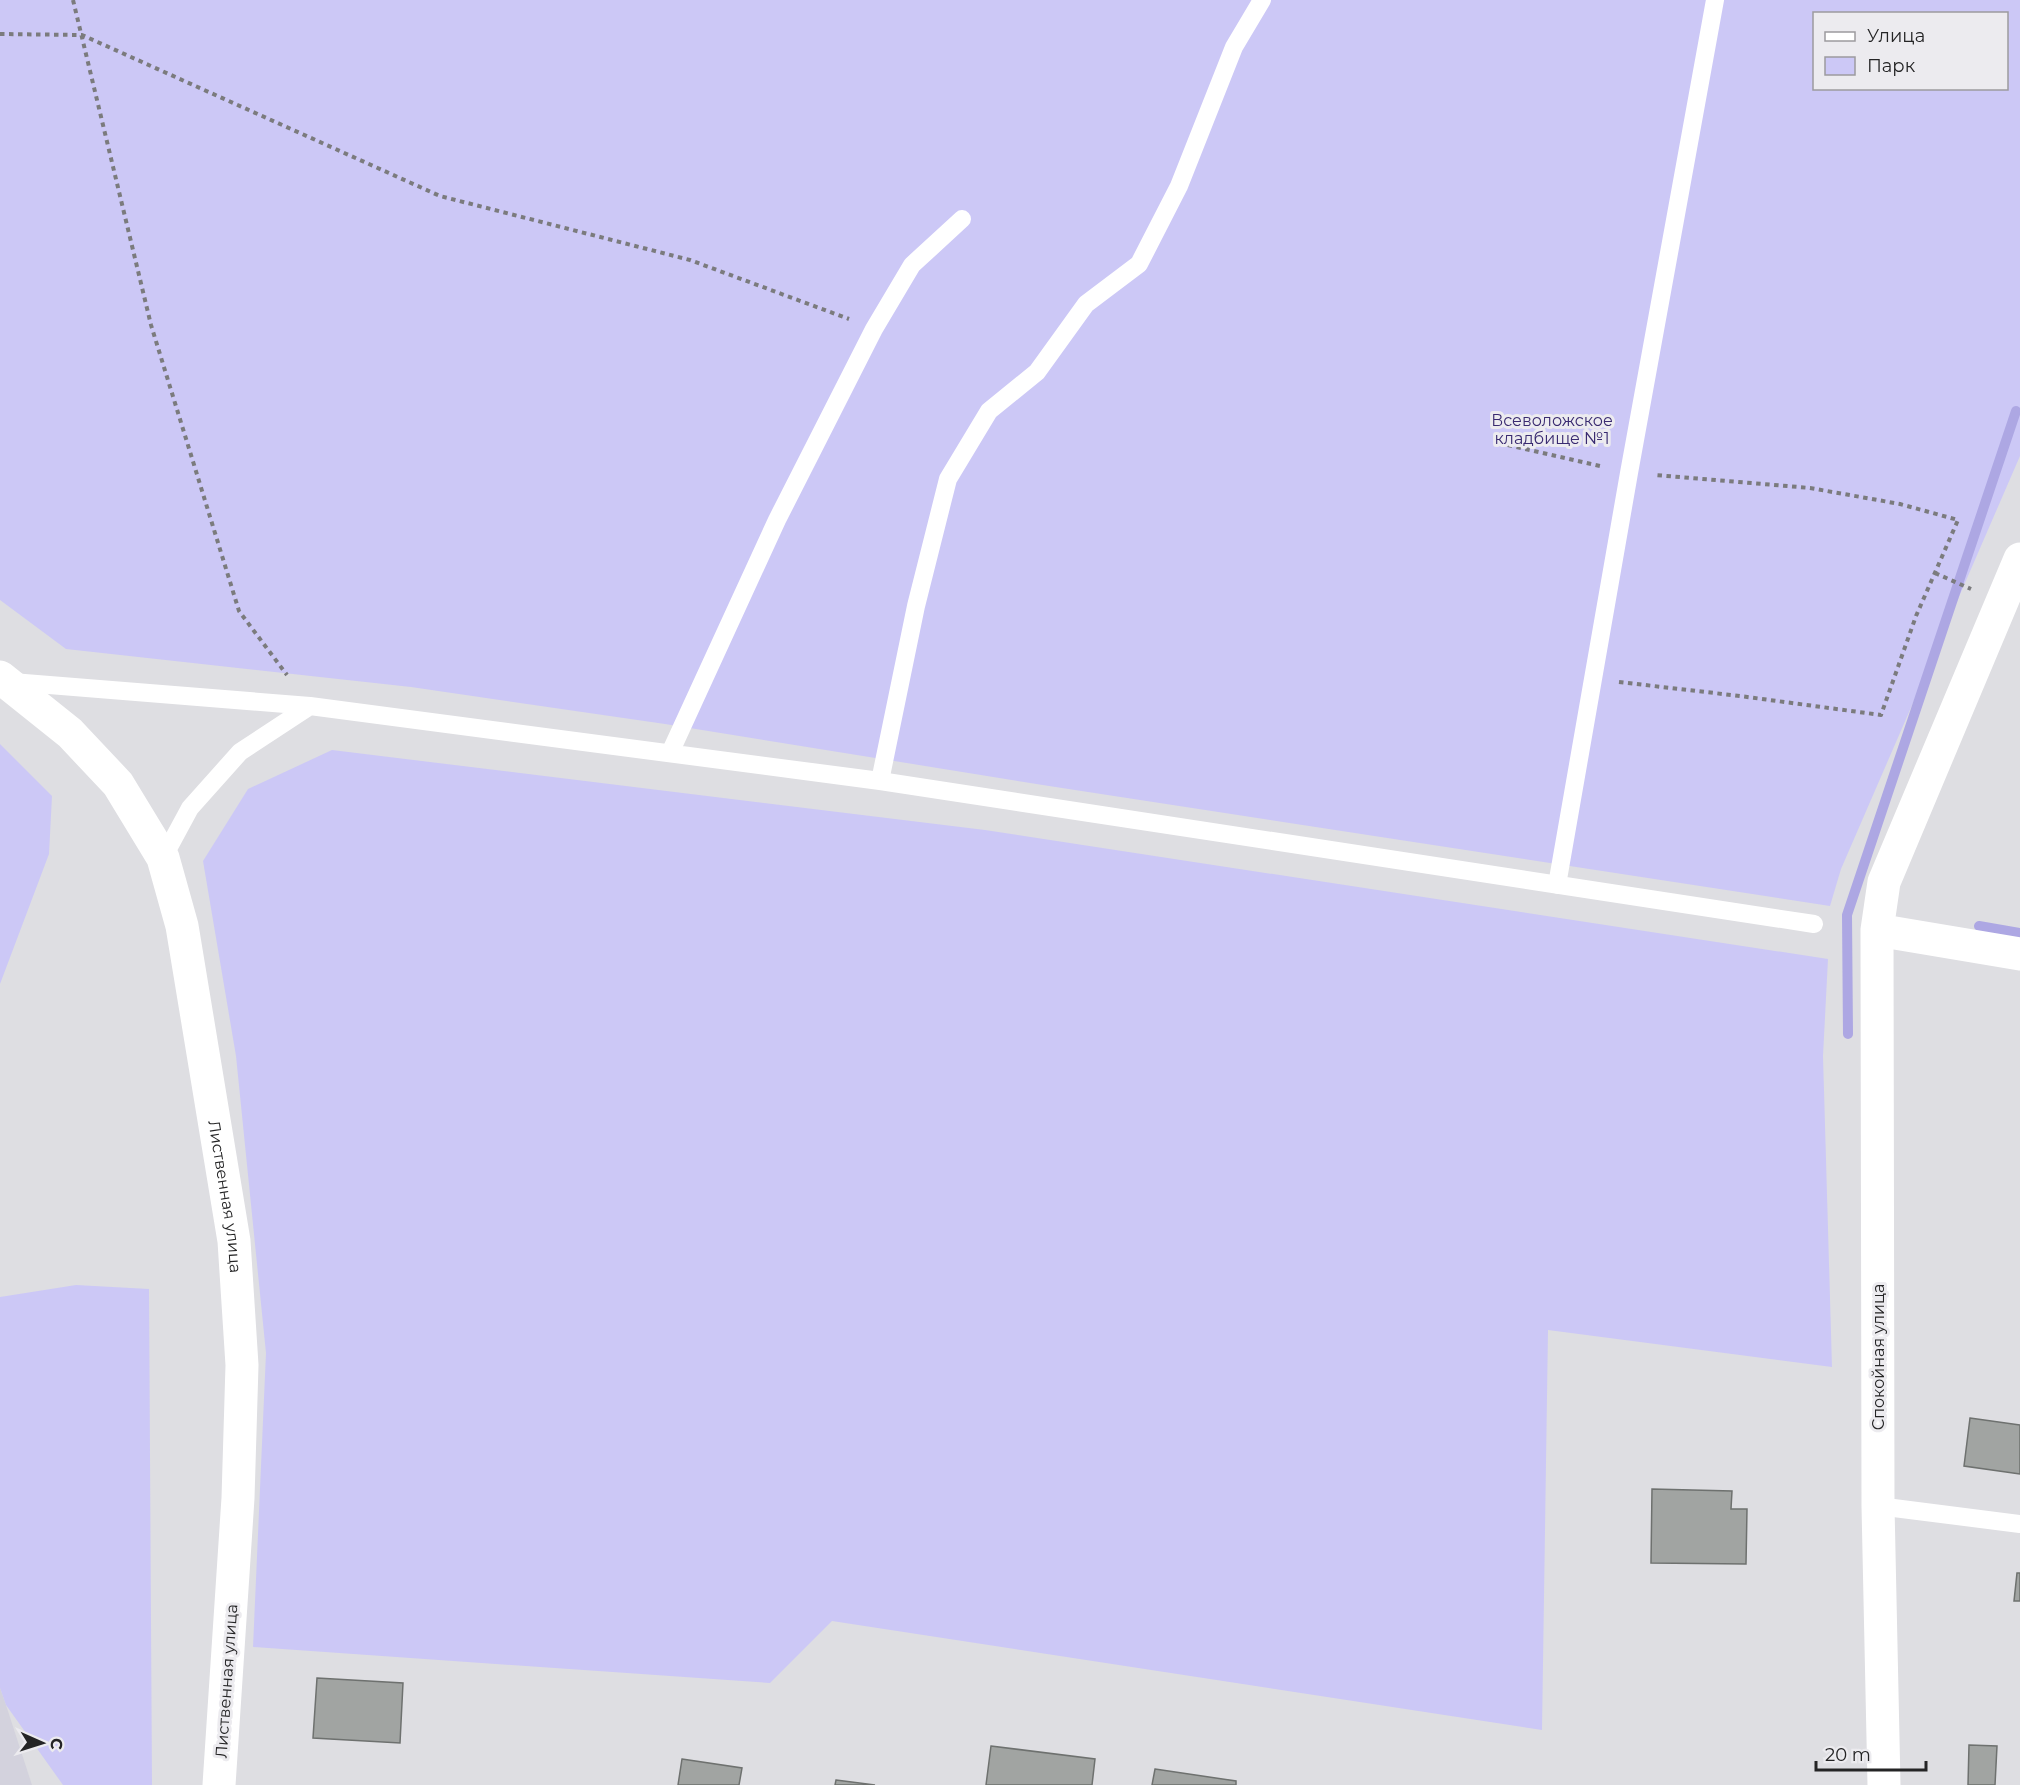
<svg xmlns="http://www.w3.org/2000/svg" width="2020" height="1785" viewBox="0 0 2020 1785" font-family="Montserrat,sans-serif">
  <rect width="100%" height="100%" fill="#dedee2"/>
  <path fill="#d3d2dd" d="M0,1688L6,1705L32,1785H0Z"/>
  <path fill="#ccc8f6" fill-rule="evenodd" d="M0,0H2020V456L1841,869L1830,906L1049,786L665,724L411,687L66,649L0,600ZM1814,14H2006V88H1814Z
    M0,744L52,796L49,854L0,984Z
    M332,750L985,830L1828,959L1823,1056L1832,1367L1548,1330L1542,1730L832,1621L770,1683L253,1647L266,1353L236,1056L203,861L248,789Z
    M76,1285L149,1289L152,1785H63L6,1705L0,1688V1297Z"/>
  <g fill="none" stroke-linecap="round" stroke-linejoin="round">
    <path stroke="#ada7e3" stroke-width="10" d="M1979,926L2020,933
      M1848,1034L1847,915L2016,411"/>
  </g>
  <path fill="#a1a4a2" stroke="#6e716f" stroke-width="1.5" d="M1970,1418L2020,1425V1474L1964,1466Z
    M1652,1489L1732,1491L1731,1509H1747L1746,1564L1651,1563Z
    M2017,1573H2020V1601H2014Z
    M317,1678L403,1683L400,1743L313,1738Z
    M1969,1745L1997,1746L1995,1785H1968Z
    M991,1746L1095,1759L1092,1785H986Z
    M682,1759L742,1768L739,1785H678Z
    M1155,1769L1236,1781V1785H1152Z
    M836,1780L875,1785H835Z"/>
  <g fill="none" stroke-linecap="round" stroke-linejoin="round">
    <path stroke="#7b7b7d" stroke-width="4" stroke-dasharray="4.5 4.5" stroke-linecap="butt" d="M73,0L151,325L239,611L287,675
      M0,34L82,35L440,196L690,260L849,319
      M1499,443L1604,467
      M1935,573L1971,589
      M1619,682L1740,696L1881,715L1916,616L1958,520L1900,504L1810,488L1655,475"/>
    <path stroke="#fff" stroke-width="18" d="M12,682L310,706L880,781L1814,924
      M670,753L777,520L874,329L912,265L962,219
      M880,781L916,606L948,479L989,411L1037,372L1086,304L1139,264L1179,186L1234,47L1262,0
      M163,858L190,808L240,752L310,706
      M1557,885L1629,473L1715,0
      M1878,1506L2020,1524"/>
    <path stroke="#fff" stroke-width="33" d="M1877,930L2020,954
      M1884,1785L1878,1506L1877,930L1884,882L2020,559"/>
    <path stroke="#fff" stroke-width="33" id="s1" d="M0,677L70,733L118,784L163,858L182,926L234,1241L242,1365L238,1498L219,1785"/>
  </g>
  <g text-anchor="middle" stroke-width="6" stroke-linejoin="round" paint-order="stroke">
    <g font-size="16" fill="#392a70" stroke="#ecebef">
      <text x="1552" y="426">Всеволожское<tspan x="1552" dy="18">кладбище №1</tspan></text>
    </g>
    <g font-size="16" fill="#242425" stroke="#ecebef">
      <text dy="6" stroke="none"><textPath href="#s1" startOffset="591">Лиственная улица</textPath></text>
      <text transform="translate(1878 1357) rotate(-90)" y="6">Спокойная улица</text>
      <text transform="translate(226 1681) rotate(-86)" y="6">Лиственная улица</text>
    </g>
  </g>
  <rect x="1813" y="12" width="195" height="78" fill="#ecebef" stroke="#9c9b9e" stroke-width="1.5"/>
  <rect x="1825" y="32" width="30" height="9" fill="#ffffff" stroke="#9c9b9e" stroke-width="1.5"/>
  <text x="1867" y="42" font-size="18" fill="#242425">Улица</text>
  <rect x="1825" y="57" width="30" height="18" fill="#ccc8f6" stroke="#9c9b9e" stroke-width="1.5"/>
  <text x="1867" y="72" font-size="18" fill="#242425">Парк</text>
  <g transform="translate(42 1743) rotate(93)" stroke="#ecebef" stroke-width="4.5" paint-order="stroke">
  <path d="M0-4.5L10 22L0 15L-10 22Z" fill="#242425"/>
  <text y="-9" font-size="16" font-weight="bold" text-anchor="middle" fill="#242425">С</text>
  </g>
  <path d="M1816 1761v9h110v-9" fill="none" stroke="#242425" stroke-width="3"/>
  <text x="1825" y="1761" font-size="18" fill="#242425" stroke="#ecebef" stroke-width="4.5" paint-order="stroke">20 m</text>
</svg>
